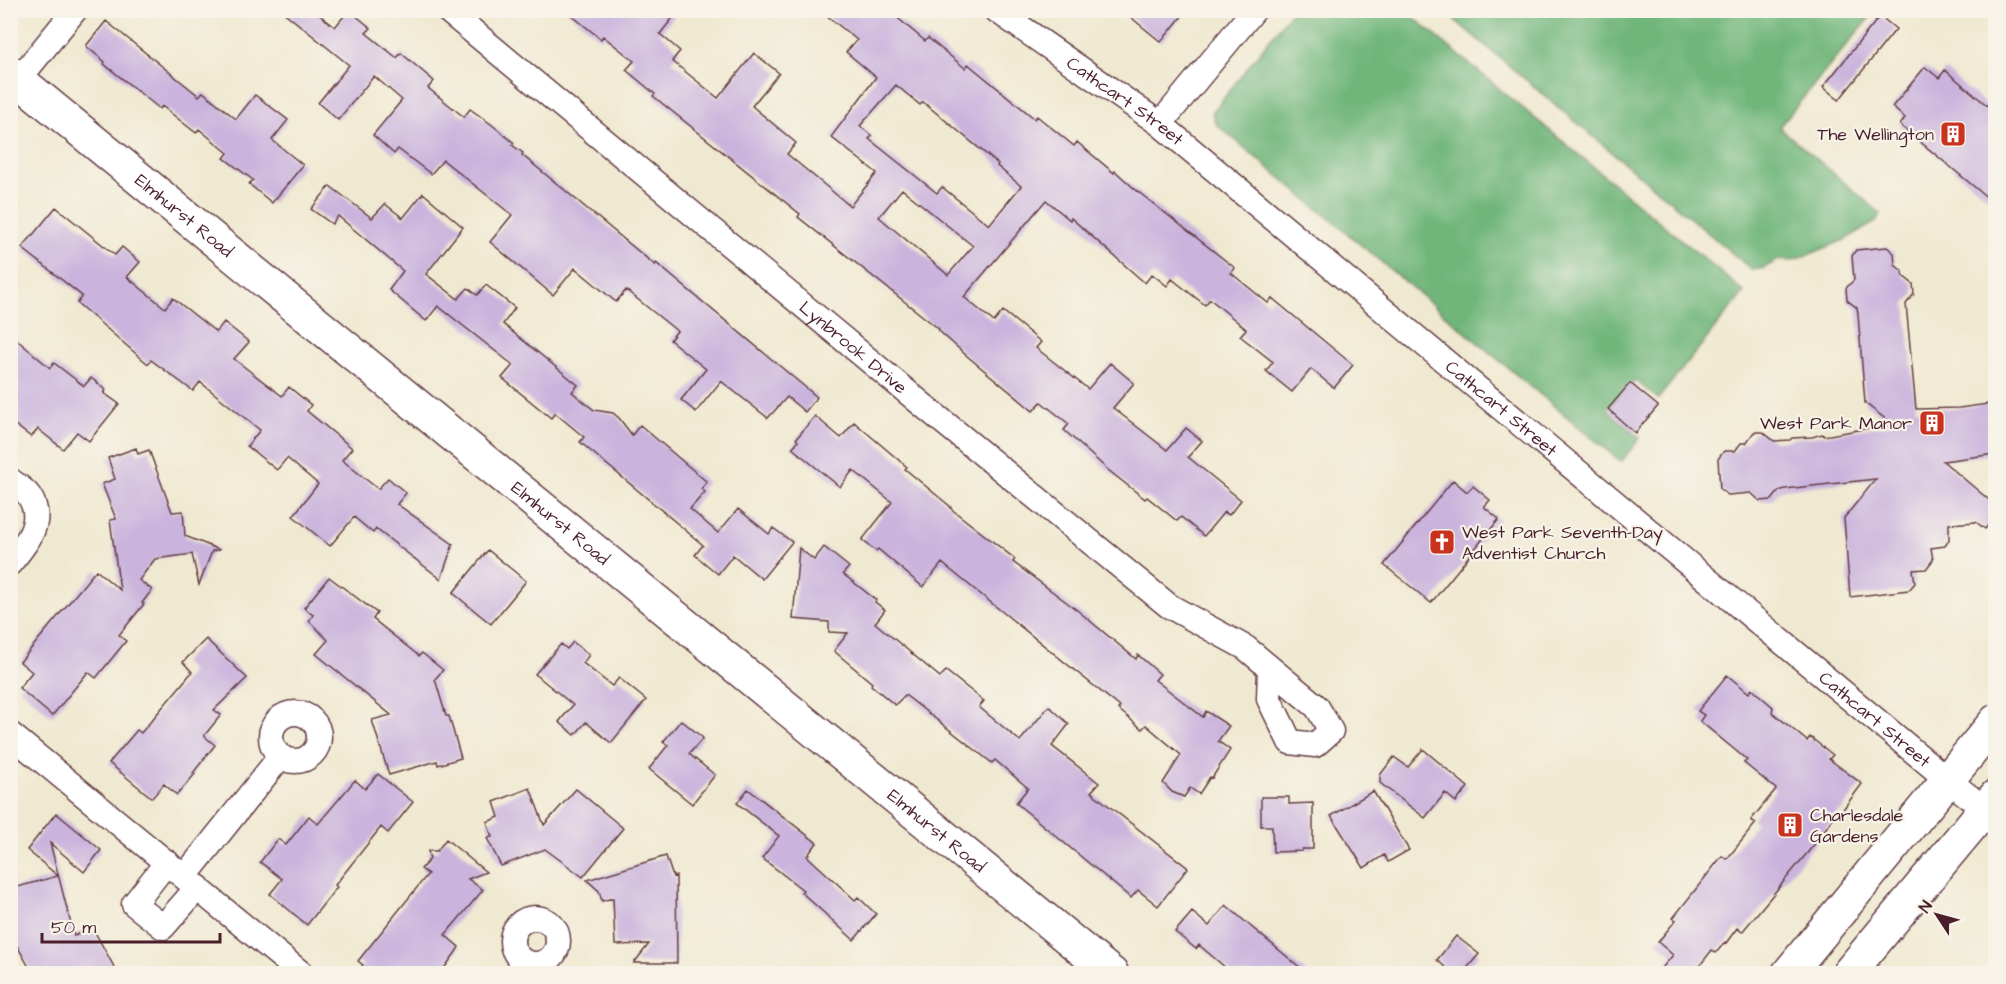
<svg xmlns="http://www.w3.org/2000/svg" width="2006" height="984" viewBox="0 0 2006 984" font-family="'Architects Daughter',sans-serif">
  <rect width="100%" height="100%" fill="#f7f3e8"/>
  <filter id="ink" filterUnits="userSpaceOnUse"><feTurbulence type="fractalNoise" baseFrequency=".0167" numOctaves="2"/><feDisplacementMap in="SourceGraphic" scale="12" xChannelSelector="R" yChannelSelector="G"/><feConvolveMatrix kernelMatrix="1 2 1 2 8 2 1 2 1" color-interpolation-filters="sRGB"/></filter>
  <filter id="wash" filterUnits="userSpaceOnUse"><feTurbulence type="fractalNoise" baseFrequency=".008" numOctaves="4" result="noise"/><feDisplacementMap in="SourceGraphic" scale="24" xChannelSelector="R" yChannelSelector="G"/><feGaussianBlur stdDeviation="1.35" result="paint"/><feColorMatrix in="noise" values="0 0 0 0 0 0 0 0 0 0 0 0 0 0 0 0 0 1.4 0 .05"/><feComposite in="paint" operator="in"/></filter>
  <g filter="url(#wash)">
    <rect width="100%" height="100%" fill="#f0e9d1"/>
    <path fill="#70b67a" stroke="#5d6a52" stroke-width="1.5" d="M1292,11H1406L1744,292L1658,399L1635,380L1608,411L1640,438L1621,462L1216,124L1212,113Z
      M1444,11H1875L1779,127L1880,213L1876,222L1844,240L1803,257L1790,261L1778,260L1764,268L1752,270Z"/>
    <g id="blocks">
      <path fill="#cab4dd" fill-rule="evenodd" d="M281,10H313L335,27L349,10L371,28L366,33L397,58L401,53L434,81L428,88L464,117L470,109L491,124L514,143L512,145L523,153L522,155L561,187L655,265L656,263L817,397L805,412L787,397L768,418L721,381L696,412L681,400L706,369L670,340L677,331L626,290L616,302L575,268L553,295L490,242L512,215L443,160L431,174L398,149L394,154L373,135L402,100L374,76L338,120L318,103L349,65Z
        M565,10H679L660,34L680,51L672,61L718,98L754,53L779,73L752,106L796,143L787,154L850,206L877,173L831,137L876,77L846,52L857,40L820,10H888L925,41L928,38L965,68L968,64L1035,119L1037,116L1074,146L1077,142L1114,173L1115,171L1136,190L1235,268L1231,273L1268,303L1272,298L1353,365L1334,388L1311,369L1292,392L1266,371L1273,362L1240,336L1246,329L1210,299L1205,305L1172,279L1167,286L1152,274L1145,283L1071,218L1070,220L1046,200L964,297L994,322L1003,311L1041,342L1036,348L1088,389L1110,363L1134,383L1113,408L1167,450L1186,428L1202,441L1188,457L1241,500L1229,515L1224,512L1204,536L1181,517L1177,521L1147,497L1145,499L1108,470L1064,430L1069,424L1041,402L1033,411L967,356L938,330L939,329L798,217L800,214L653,96L655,94L626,70L634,61L603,36L601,39ZM896,85L920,105L923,102L998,164L997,166L1021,186L989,225L942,187L937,193L869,139L872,136L860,126ZM902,189L973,246L948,275L879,217Z
        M1122,10H1187L1161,42Z
        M1880,16L1896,29L1839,100L1823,87Z
        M106,21L199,96L203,92L236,119L255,95L288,120L272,140L303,165L272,203L249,184L253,180L224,158L228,153L199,129L196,133L162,106L160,109L104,64L105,62L86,46Z
        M1925,67L1939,78L1945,70L1995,112V204L1900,125L1905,118L1892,107Z
        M330,186L372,218L385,204L403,218L423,193L463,227L426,274L458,299L468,288L477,295L486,285L515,308L503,324L578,385L572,392L594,410L613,413L619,418L632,435L640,425L707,482L701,489L705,492L690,509L718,533L738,509L769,534L773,528L792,542L762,579L733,555L718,574L695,555L703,545L580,442L584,437L555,413L551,418L502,378L513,365L438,306L426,321L389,290L403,271L338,216L332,224L311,209Z
        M56,207L115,255L122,247L140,262L127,277L165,308L173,298L216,332L224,322L249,342L234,359L282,396L289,387L311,405L307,411L352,448L342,460L378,489L388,478L406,493L397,504L453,544L441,579L376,529L373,533L354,517L330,546L293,516L318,484L287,458L277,470L247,446L260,430L200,382L193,391L151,360L148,364L77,303L82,296L22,248Z
        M1887,247L1894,253L1895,265L1902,271L1903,276L1913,284L1914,294L1906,304L1916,409L1959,408L1995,403V454L1943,461L1995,505V516L1985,529L1976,522L1949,524V540L1945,546L1931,548L1933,560L1926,569L1913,570L1915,583L1909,590L1850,597L1844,518L1876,479L1785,489L1779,491L1772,500L1760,501L1751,493L1728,495L1720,489L1718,459L1724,451H1735L1741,443H1746L1754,432H1763L1774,441L1790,440L1792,438L1812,437L1822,434L1824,436L1892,424L1865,403L1858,314L1857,308L1847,300L1846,288L1854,280L1852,256L1856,250Z
        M10,334L50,368L54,363L84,386L91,378L106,390L104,393L119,404L89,441L77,432L63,449L38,429L31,437L10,421Z
        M1630,383L1658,406L1635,433L1608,409Z
        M815,416L841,438L854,422L907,467L905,469L951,507L950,508L1015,559L1013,562L1077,610L1136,659L1138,655L1160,674L1155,680L1203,717L1206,711L1229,726L1218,741L1230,750L1212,778L1210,777L1199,794L1190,788L1184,797L1172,792L1163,783L1181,755L1146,725L1142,729L1118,709L1120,707L942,563L923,587L878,549L876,551L862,540L892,502L853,470L840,487L792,448L798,441L796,439Z
        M136,448L138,454L149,450L172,512L183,511L185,536L220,550L212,551L199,585L192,554L155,559L139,580L152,590L142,603L144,604L119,635L126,641L96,678L88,672L52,716L19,688L32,672L20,662L96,570L120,590L110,520L116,519L102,484L115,479L108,458Z
        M1453,480L1467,492L1473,486L1490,500L1484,507L1499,519L1431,603L1384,565Z
        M824,547L849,567L843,574L876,600L875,602L885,610L875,623L940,677L946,671L984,701L979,707L1020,741L1049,706L1069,724L1052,746L1099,783L1091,792L1188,868L1158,906L1138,890L1131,898L1016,803L1028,788L995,760L992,763L905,695L895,705L871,685L872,683L834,651L848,633L829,632V622L793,619L799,548L814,560Z
        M488,550L526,581L491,624L453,593Z
        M329,577L377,613L373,619L419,656L422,653L443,670L435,679L446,716H449L461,758L438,765L437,761L389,775L372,720L391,715L316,654L328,640L309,621L313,615L304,608Z
        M206,639L247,678L214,710L221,715L204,736L215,745L193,773L195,774L177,795L164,784L152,798L109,763L137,730L141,733L192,672L183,662Z
        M573,642L589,655L583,663L612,686L619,678L646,700L611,743L586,722L575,735L559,722L573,705L535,674L561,644L567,649Z
        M1727,675L1749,693L1752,689L1773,707L1772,712L1807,741L1810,737L1833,755L1829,759L1862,784L1841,812L1839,810L1813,846L1742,932L1737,928L1726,943L1725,942L1716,953L1712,950L1693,974H1657L1673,955L1658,942L1676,920L1673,918L1722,856L1727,859L1756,823L1751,820L1776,789L1744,763L1747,760L1700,721L1704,715L1698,711Z
        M681,720L703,738L689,754L715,775L692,804L649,769L668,745L663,742Z
        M1423,749L1468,787L1456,802L1445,793L1425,818L1380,783V775L1394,757L1408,767Z
        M378,774L413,802L388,833L381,827L335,885L337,887L307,925L270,894L282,879L260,862L278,839L286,845L309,816L318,824L355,780L365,789Z
        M530,788L544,825L576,789L623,828L583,877L545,849L501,866L487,838L492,837L487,822L499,817L494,802Z
        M748,789L817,843L807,856L855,900L858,897L876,914L854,940L801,892L803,890L762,858L779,836L737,803Z
        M1373,791L1409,850L1388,862L1384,855L1364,868L1331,816Z
        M1261,797H1289V804L1313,803V849H1302V851L1273,852L1272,826H1261Z
        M56,813L101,850L84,872L50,843L74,936L92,927L118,974H33L10,933V889L58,876L27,850Z
        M446,839L486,872L468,879L483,890L445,935L459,947L456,952L440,974H357L363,965L358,961L428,874L421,869L430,859L428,851H437Z
        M666,856L673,877L676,876L677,963H634L649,944L615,945L613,898L602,901L599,891L587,880Z
        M1226,905L1249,925L1308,974H1233L1199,945L1196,949L1175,932L1192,912L1209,926Z
        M1456,936L1479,954L1462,974H1453L1437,960Z"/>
    </g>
  </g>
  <g filter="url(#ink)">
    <use href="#blocks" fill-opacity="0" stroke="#633d44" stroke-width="1.5"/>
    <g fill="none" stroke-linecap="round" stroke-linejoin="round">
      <defs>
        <g id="street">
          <path id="s1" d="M447,10L930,411L1169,606L1246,648L1317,707L1331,731L1315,745L1290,742L1269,699L1270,668"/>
          <path id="s2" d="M996,10L1160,124L1948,780L1996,818"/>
          <path d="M10,90L75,10"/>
          <path d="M1160,124L1254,10"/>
          <path d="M10,480C16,485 25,490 29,496C46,521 26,544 10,563"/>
          <circle cx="295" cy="737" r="24"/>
          <path d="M10,734L302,974"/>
          <path d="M167,862L134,904L163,927L198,887"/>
          <path d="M185,876L280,757"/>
          <circle cx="535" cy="941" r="23"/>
        </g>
        <g id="secondary">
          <path id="s3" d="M10,73L1112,974"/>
          <path d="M1788,974L1996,721"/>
          <path d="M1848,974L1996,796"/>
        </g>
      </defs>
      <use href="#street" stroke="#633d44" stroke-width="27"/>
      <use href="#secondary" stroke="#633d44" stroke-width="36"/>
      <use href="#street" stroke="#fff" stroke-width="24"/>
      <use href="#secondary" stroke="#fff" stroke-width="33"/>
    </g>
  </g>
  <defs>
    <symbol id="building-square" viewBox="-11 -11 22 22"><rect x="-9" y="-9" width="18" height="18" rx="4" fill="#c8321e" stroke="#f7f3e8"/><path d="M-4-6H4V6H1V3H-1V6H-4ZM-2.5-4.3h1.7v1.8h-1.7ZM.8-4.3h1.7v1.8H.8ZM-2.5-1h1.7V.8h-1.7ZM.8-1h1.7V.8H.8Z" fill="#fff"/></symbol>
    <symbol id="church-square" viewBox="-11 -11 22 22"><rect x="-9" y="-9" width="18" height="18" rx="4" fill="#c8321e" stroke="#f7f3e8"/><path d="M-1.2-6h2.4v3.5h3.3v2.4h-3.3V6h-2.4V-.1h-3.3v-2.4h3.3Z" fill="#fff"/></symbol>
  </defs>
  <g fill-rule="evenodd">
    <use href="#building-square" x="1938" y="119" width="30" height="30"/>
    <use href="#building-square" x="1917" y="408" width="30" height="30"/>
    <use href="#church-square" x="1427" y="527" width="30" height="30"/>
    <use href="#building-square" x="1775" y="810" width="30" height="30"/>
  </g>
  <g text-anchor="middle" stroke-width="4.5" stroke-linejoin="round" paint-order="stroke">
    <g font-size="18" fill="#4a1f2b" stroke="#f7f3e8">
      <text dy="6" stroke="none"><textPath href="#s2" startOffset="158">Cathcart Street</textPath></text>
      <text dy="6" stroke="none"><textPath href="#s3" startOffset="225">Elmhurst Road</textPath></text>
      <text dy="6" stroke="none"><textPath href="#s1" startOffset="528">Lynbrook Drive</textPath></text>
      <text dy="6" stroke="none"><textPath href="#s2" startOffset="644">Cathcart Street</textPath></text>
      <text dy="6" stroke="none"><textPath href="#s3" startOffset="711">Elmhurst Road</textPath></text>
      <text dy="6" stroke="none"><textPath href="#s2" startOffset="1130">Cathcart Street</textPath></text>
      <text dy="6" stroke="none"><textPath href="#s3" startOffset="1197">Elmhurst Road</textPath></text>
    </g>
    <g font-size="18" fill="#4a1f2b" stroke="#f7f3e8" text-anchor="end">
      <text x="1934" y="140">The Wellington</text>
      <text x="1912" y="429">West Park Manor</text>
      <text x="1462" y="538" text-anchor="start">West Park Seventh-Day<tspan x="1462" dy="21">Adventist Church</tspan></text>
      <text x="1810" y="821" text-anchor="start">Charlesdale<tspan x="1810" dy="21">Gardens</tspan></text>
    </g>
  </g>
  <rect width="2006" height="984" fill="none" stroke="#f7f3e8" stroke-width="36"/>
  <g transform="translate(1937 915) rotate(306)" stroke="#f7f3e8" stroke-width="4.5" paint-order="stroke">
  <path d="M0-4.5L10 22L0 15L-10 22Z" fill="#4a1f2b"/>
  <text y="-9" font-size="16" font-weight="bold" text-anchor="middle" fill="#4a1f2b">N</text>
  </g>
  <path d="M42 933v9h178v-9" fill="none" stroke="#4a1f2b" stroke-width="3"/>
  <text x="51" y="933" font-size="18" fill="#4a1f2b" stroke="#f7f3e8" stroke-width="4.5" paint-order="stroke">50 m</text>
</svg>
